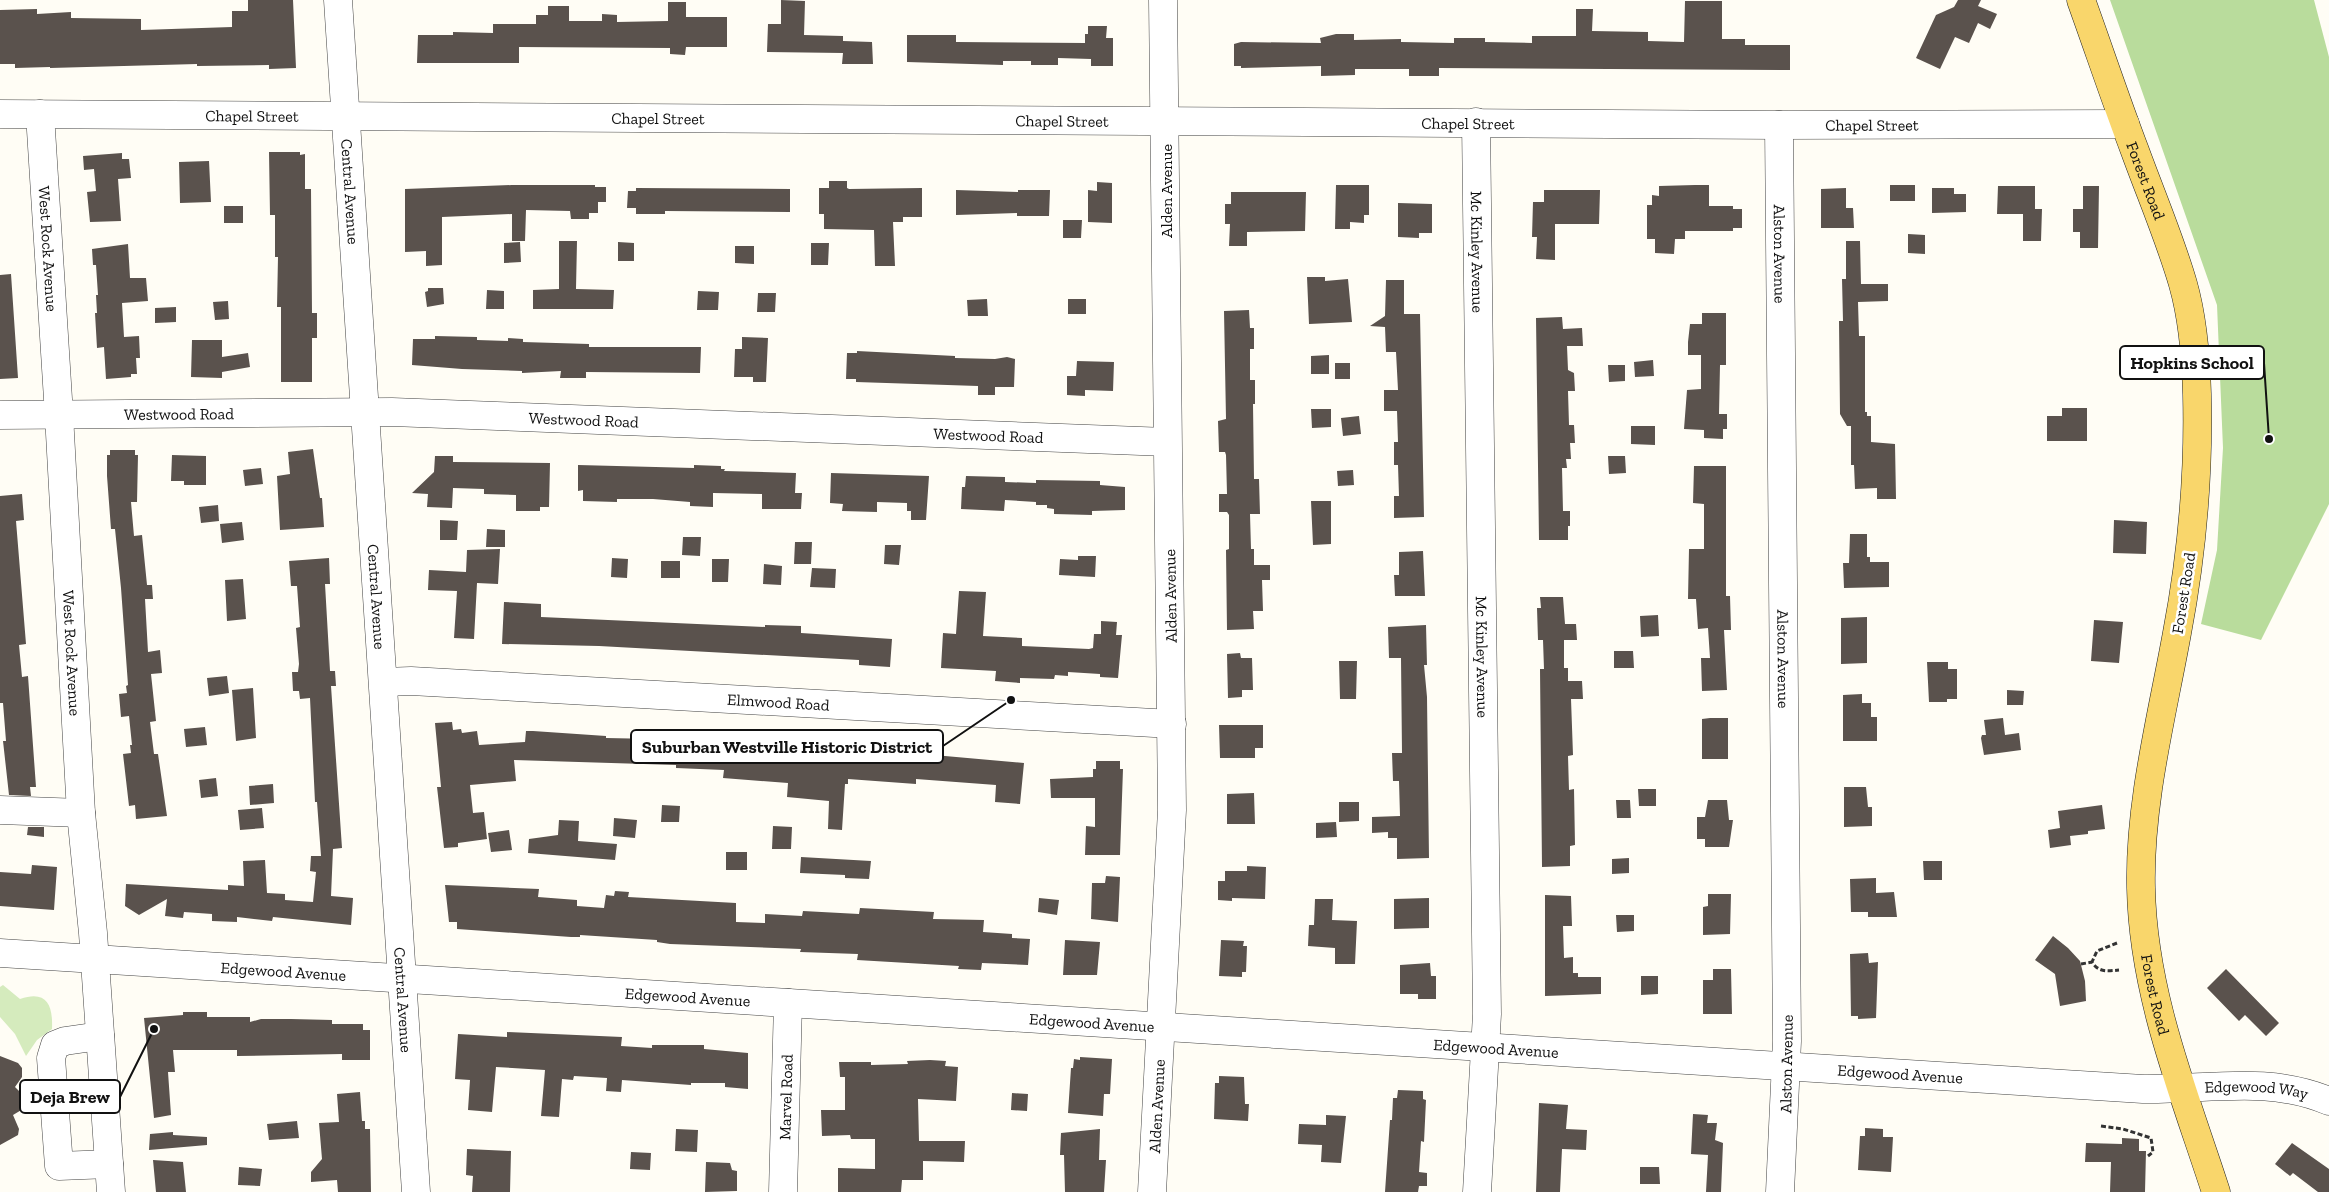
<svg xmlns="http://www.w3.org/2000/svg" width="2329" height="1192" viewBox="0 0 2329 1192" font-family="'Zilla Slab',serif">
  <rect width="100%" height="100%" fill="#fffdf5"/>
  <path fill="#d5ebbd" d="M3,985L20,999C47,990 53,1005 52,1029L37,1040L26,1056L15,1034L0,1017V987Z"/>
  <path fill="#b9dc9c" d="M2110,0H2314L2329,57V504L2261,640L2201,624L2217,550L2223,448L2217,305Z"/>
  <path fill="#5a524d" d="M248,0H293L296,68L269,69V65L197,66V64L50,68V67L15,68V64H0V10L37,9V14L71,12V18L141,19V30L232,27V11H248Z
    M781,0L805,1L804,35L843,36V41L872,42L873,64H842L843,53L767,52L768,24H781Z
    M1958,0H1981L1978,6L1997,14L1990,29L1978,23L1969,43L1955,37L1940,69L1916,58L1936,15L1954,7Z
    M1685,1H1722V39H1745V45H1790V70L1439,68V76H1409V69H1355V75L1321,76V66L1241,68V66H1234V44L1241,42L1321,43L1320,38L1336,34H1354V40L1401,39V42L1454,43V38H1485V42L1532,43V36H1576V9H1593L1592,31L1648,32V41L1684,42Z
    M668,2H686V17H727V47H686L685,55L670,54V48L519,47V63H417L418,35H453V32L493,33V24H536V15H548V6H569V21H602V14L617,15V22L668,21Z
    M1088,26H1107L1106,38H1113V66H1091V59L1058,58V65H1031V61H1003V65L907,62V35H956V42L1085,43V34H1088Z
    M269,152H300V155L305,154V189H311L312,313H317V338H312V382H281V307H277L278,257H275V215H270Z
    M122,153V159H129L131,178L118,179L121,221L90,222L87,192L96,191L94,169L84,170L83,156Z
    M209,161L211,202L180,203L179,162Z
    M829,181H847V188L849,189L922,188V217H903V222H893L895,266H875L874,230L824,229V214H819V188H829Z
    M1097,182L1112,183V223L1088,222V190L1097,191Z
    M512,185H595V187H606V202H598V213H589V219H571L570,211L526,210L525,241H512V214L442,217V265L426,266V251L405,252V189Z
    M1336,185H1369V215H1364V223L1350,222V229H1335Z
    M1695,185H1709V206H1733V209H1742V228H1733V231H1685V239H1675L1674,254L1655,253V239H1647V205H1652V195L1659,196V186Z
    M1890,185H1915V201H1890Z
    M1998,186H2035V209H2042L2041,241H2023V214H1997Z
    M2083,186H2099L2098,248H2080V232H2073V209H2083Z
    M636,188L790,189V212L665,211V214H636V208H627L628,191H636Z
    M1846,188V208H1853L1854,228H1821V189Z
    M1932,188H1954V194H1966V212L1932,213Z
    M956,190L1018,192V190H1050L1049,216H1017V213L956,215Z
    M1544,190H1600L1599,224H1555V260L1536,259L1537,237H1532L1533,202H1544Z
    M1231,192H1306L1305,231L1247,232V246H1229L1230,224H1225V204H1231Z
    M1398,203L1432,204V233H1419V238L1398,237Z
    M224,206H243V223H224Z
    M1063,220H1082L1081,238H1063Z
    M1908,234L1925,235V254L1908,253Z
    M559,241H577L576,289L614,290L613,309H533V290L559,289Z
    M1846,241H1860L1861,284H1888V301L1858,302L1859,336H1865V412H1867V416H1871V442L1895,444L1896,499H1877V488L1855,489L1854,465H1851V426H1847L1840,414L1839,321H1843L1842,279H1846Z
    M520,242L521,262L504,263V243Z
    M618,242L634,243V261H618Z
    M811,243H829L828,265H811Z
    M128,244L130,278H146L148,301L122,303L124,337L139,336L140,358H136L137,374H131V377L106,379L104,347L97,348L95,313H97L96,295H98L96,265H93L92,249Z
    M735,246H754V264L735,263Z
    M11,274L18,378L0,379V275Z
    M1307,277H1325V281L1348,279L1352,322L1309,324Z
    M1386,280H1404V314H1420L1424,517L1394,518V496H1399L1398,465H1394V442H1398L1397,411H1384V390H1398L1396,352H1386L1385,327L1370,326L1385,316Z
    M428,288H443L444,304L427,307L425,292L428,291Z
    M487,290L504,291V309H486Z
    M698,291L719,292L718,310H697Z
    M758,293H776L775,312H757Z
    M987,299L988,316H968L967,300Z
    M1068,299H1086V314H1068Z
    M228,301L229,319L215,320L213,302Z
    M176,307V322L155,323V308Z
    M1249,310L1250,328H1254V349H1250V380H1255V404H1253L1254,479H1259L1260,514H1250L1251,549H1254V565H1270V580H1262L1263,611H1253L1254,629L1227,630L1226,550L1229,549V515L1227,512H1219V494H1227L1226,455L1225,452H1219L1218,421L1226,419L1224,311Z
    M1702,313H1726V365H1720L1719,414H1727V429H1723V439L1704,438V430L1684,429L1687,390L1701,389V355H1688V342L1690,324H1702Z
    M1562,317L1563,329L1582,328L1583,346H1567L1568,370L1574,373L1575,391H1568L1569,425H1574L1575,443H1570L1571,459H1566L1567,468H1562L1563,511H1570V526H1568V540H1539L1536,318Z
    M435,336L477,337V340L508,341V338L523,339V342L589,344V347H701L700,373L586,372V378H560L561,371L522,373V371L462,369L412,365L413,339H435Z
    M742,337L768,338L766,382H753V377H734L735,349H742Z
    M192,340H222V357L248,353L250,367L222,372V378L191,377Z
    M857,351L955,356V358L995,359L1007,357L1015,359L1014,387H995V395H978V386L856,382V379H846L847,353H857Z
    M1329,355V374H1311V356Z
    M1653,360L1654,376L1635,377L1634,362Z
    M1077,361L1114,362L1113,391L1085,390V396L1067,395V376H1076Z
    M1335,363H1350V379H1335Z
    M1608,365H1625V381L1609,382Z
    M2062,408H2087V441H2047V416H2062Z
    M1311,409H1331V427L1312,428Z
    M1359,416L1361,434L1343,436L1341,418Z
    M1631,426H1655V445L1631,444Z
    M313,449L320,498H322L324,527L280,530L277,476L290,474L288,452Z
    M110,450H135V455H138L137,502H131L134,536L142,535L147,585H152L153,599H145L148,652L160,650L162,673L151,674L156,721L150,722L154,754H158L167,816L136,819L135,805L129,806L123,754L131,753L130,745H132L129,716L121,717L119,694L127,693L126,686L128,685L121,588L115,529H111L107,476V455H110Z
    M172,455L206,456V485H184V481H171Z
    M435,456H453V462L550,463L549,507H540V511H516V495L484,494V489L453,488L452,508L427,507L428,494L412,493L434,472Z
    M1608,456H1625L1626,473L1609,474Z
    M578,465L694,468V465L721,466V469H725L724,471L796,473L795,493H802L801,509H762V494L713,493V507L690,506V502L653,499H617V502L583,501V490L578,491Z
    M1694,466H1726V596H1730L1731,630H1724L1727,690L1702,691L1701,658H1710L1708,628L1698,629L1696,599H1688L1689,549H1704V504L1693,503Z
    M261,468L263,484L245,486L243,470Z
    M1353,470L1354,485L1338,486L1337,471Z
    M831,473L929,476L926,520H911V511H907V503L877,502V512L842,511L843,504L830,503Z
    M966,476L1005,477V482L1036,483V480L1100,481V485L1125,487V510L1092,511V515L1054,514V509L1047,508V505H1036V502L1005,500L1004,511L961,509L962,487H965Z
    M22,494L24,520L16,521L26,644L19,645L22,677L28,676L36,787H30L31,796L9,795L3,741H6L3,703H0V496Z
    M1311,501H1331V544L1313,545Z
    M218,505L219,521L201,523L199,507Z
    M440,520L458,521L457,540H440Z
    M2114,520L2147,522L2146,554L2113,553Z
    M242,522L244,540L222,543L220,524Z
    M487,529L505,530V547H486Z
    M1850,534H1867V557H1870V562H1889V587L1844,588L1843,563H1849Z
    M683,537H701L700,556L682,555Z
    M795,542H812L811,564H794Z
    M885,545H901L899,565L884,564Z
    M500,549L498,584L477,583L474,639L454,638L457,591L428,590L429,570L466,572L467,550Z
    M1423,551L1425,596H1395L1394,575H1399V552Z
    M1078,556H1096L1095,577L1059,575L1060,559L1078,560Z
    M329,558L330,584H325L330,671H335L336,686H331L342,848L333,849L331,896L353,898L351,925L273,917L272,921L237,917V922L212,921V914L184,912L183,918L165,916L167,899L139,915L125,906L126,884L228,890V885L244,886L243,861L265,860L267,893L285,894V900L313,902L316,872L310,871L311,856H321L317,802H315L310,698L300,699L299,691H293L292,672H298L299,664L296,628L300,627L297,586H291L289,561Z
    M612,558L628,559L627,578L611,577Z
    M712,559H729L728,582H712Z
    M661,561H680V578H661Z
    M764,564L782,566L781,585L763,584Z
    M812,568L836,569L835,588L810,587Z
    M243,579L246,619L227,621L225,580Z
    M959,591L986,592L983,636L1022,638V646L1089,649L1093,648L1094,634H1101V621L1117,622L1116,635H1122L1118,678L1100,677V674L1068,672V676L1055,675L1054,679L1020,678V683L995,681L996,671L941,668L943,633L956,634Z
    M1540,597H1563L1565,624H1576L1577,640H1564V668H1568V681H1582L1583,699H1571L1573,755L1568,756L1569,790L1574,789L1575,845L1570,846V866L1542,867L1540,669H1544L1543,640H1538L1537,608H1541Z
    M504,602L541,604V617L765,627V625L801,626V633L892,639L890,667L859,665V660L599,646L502,644Z
    M1658,615L1659,636L1641,637L1640,616Z
    M1867,617V663L1841,664V618Z
    M2094,620L2123,622L2119,663L2091,661Z
    M1426,625L1427,665H1424L1427,697L1429,858L1397,859V838H1388V832L1372,833V817L1400,816L1399,781H1393L1392,753H1402L1401,658H1389L1388,627Z
    M1614,651H1633L1634,668H1614Z
    M1240,653L1241,658H1252L1253,690H1242V697L1228,698L1227,654Z
    M1339,661H1357L1356,699H1340Z
    M1927,662H1948V669H1957V699H1947V702H1929Z
    M227,676L229,693L209,696L207,678Z
    M253,688L256,738L236,741L232,690Z
    M2007,690L2024,691L2023,705H2007Z
    M1862,694V703H1871V717H1877V741H1843V695Z
    M1710,718H1728V759H1702V719Z
    M2003,718L2005,735L2019,733L2021,750L1984,755L1981,738L1982,735H1986L1984,720Z
    M452,722L453,730L461,729L462,733L477,731L479,745L525,742L526,731H533L606,736V738L705,740V743L739,746L740,740L754,741L753,748L791,750V748L839,752V750L900,755V752L1024,763L1020,804L995,802L996,785L916,779V784L848,779V784H845L842,830L828,829L829,801L787,797L788,783L723,778L724,770L676,768V765L514,760L516,781L470,785L473,813L484,812L487,839L458,843V847L444,848L437,787H441L435,723Z
    M1219,725H1263V748H1255V758H1220Z
    M205,727L207,745L186,747L184,729Z
    M1096,761H1120V769H1123L1120,855H1085L1086,826L1095,827V798H1051L1050,779L1093,777V769H1096Z
    M216,778L218,796L201,798L199,780Z
    M273,784L274,803L250,805L249,786Z
    M1844,787H1866L1868,807H1872V826L1844,827Z
    M1638,789H1656V806H1639Z
    M1254,793L1255,824H1227V794Z
    M1616,800H1630L1631,818H1617Z
    M1708,800H1727L1729,820H1733L1729,847H1705V839H1697V817H1705Z
    M1339,802H1359V821L1339,822Z
    M662,805L680,806L679,822H661Z
    M2102,805L2105,829L2088,831V834L2070,836L2071,845L2050,848L2048,830L2060,828L2058,811Z
    M262,808L264,828L240,830L238,810Z
    M614,818L637,820L635,838L613,836Z
    M559,820L579,821L578,841L617,844L615,860L528,853L529,839L558,835Z
    M1336,822L1337,837L1316,838V823Z
    M773,826L792,827L791,849H772Z
    M28,827H44V837L27,835Z
    M509,830L512,850L491,852L488,833Z
    M726,852H747V870H726Z
    M801,857L871,861L869,879L845,878V875L800,873Z
    M1629,858V873L1612,874V859Z
    M1923,861H1942V880H1924Z
    M32,865L57,867L54,910L0,906V872L31,874Z
    M1247,866L1266,867L1265,899L1232,898V901L1218,900V881H1225V871H1247Z
    M1106,876L1120,877L1118,922L1091,919L1092,883H1105Z
    M1876,878V893L1894,892L1897,917H1868V912H1851L1850,879Z
    M445,885L539,889L538,897L577,900V906L604,908L606,895L614,896L615,891L629,892L628,897L736,903V922L765,923V914L802,916L803,911L859,914L860,908L934,912L933,919L984,920L983,932L1012,934V938L1030,939L1028,965L982,963L981,970L958,969L959,966L857,960L858,954L800,952L801,949L670,944L657,942V940L580,935V937H571L457,929V922H449Z
    M1708,894H1731L1730,934L1703,935V907L1708,906Z
    M1545,895L1571,896L1572,926H1563L1564,958L1573,957V973H1578V977H1601V994L1545,996Z
    M1039,898L1059,900L1057,915L1038,912Z
    M1429,898V928L1394,929V899Z
    M1315,899H1333L1332,920L1357,921L1355,964H1335V948L1308,946L1309,925H1314Z
    M1616,915H1634V931L1617,932Z
    M2053,936L2068,948L2080,961L2085,981L2086,1001L2060,1006L2055,974L2035,960Z
    M1065,940L1100,942L1097,975H1063Z
    M1221,940L1244,941L1243,946H1247L1246,972H1242V977L1219,976Z
    M1868,953L1869,963L1878,962L1876,1018L1858,1019V1016H1851L1850,954Z
    M1430,963L1431,976H1436V999H1418V994H1400V965Z
    M1713,969H1731L1732,1014H1703V980H1713Z
    M2226,969L2279,1023L2266,1036L2245,1015L2239,1021L2207,988Z
    M1641,976H1658V994L1641,995Z
    M183,1012H207V1017H250V1022L261,1019H291L332,1020V1024H363V1030H370V1060H342V1054L237,1056V1050H173L175,1072H168L171,1115L154,1118L144,1018L183,1015Z
    M507,1032L622,1037L621,1046L652,1048V1045H704V1049L748,1053V1089L725,1087V1083H691V1085L622,1080L621,1092L606,1091L607,1078L574,1076L573,1080L562,1079L559,1117L541,1116L545,1070L496,1067L492,1112L468,1110L470,1080L455,1079L458,1034L507,1037Z
    M0,1056L18,1063L22,1068V1077L15,1087L23,1095L25,1101L23,1109L13,1115L19,1129L18,1135L0,1145Z
    M1080,1057L1112,1059L1110,1094H1104L1103,1116L1068,1113L1071,1068H1073L1074,1059L1080,1060Z
    M930,1060L946,1061L945,1066L958,1067L956,1101L918,1099L919,1141H965L964,1162L923,1161V1180H902L901,1192H838V1168L875,1169V1139H851L850,1135L822,1136L821,1110H845V1077H840L839,1062H871V1065L908,1064L907,1061Z
    M1219,1076L1244,1077L1245,1104H1249L1248,1121L1214,1119L1215,1083H1219Z
    M1398,1090L1423,1091V1099L1426,1100L1424,1142L1421,1141L1419,1172L1427,1173V1186H1419L1418,1192H1385L1390,1120H1392L1393,1098H1397Z
    M360,1092L362,1121H365V1129H370L371,1192H338L337,1180L311,1182V1172L322,1159L319,1123L339,1122L337,1094Z
    M1012,1093L1028,1094L1027,1111L1011,1110Z
    M1539,1103L1568,1105L1566,1129L1587,1130L1586,1150L1562,1149L1560,1192H1536Z
    M1693,1114L1708,1115L1707,1123H1717L1715,1140L1723,1143L1721,1192H1706L1708,1155L1691,1154Z
    M1326,1115L1346,1116L1341,1163L1321,1162L1322,1145L1298,1144L1299,1124L1326,1125Z
    M297,1121L299,1138L269,1140L267,1124Z
    M1865,1128L1883,1129V1137H1893L1891,1172L1858,1170L1860,1136H1865Z
    M676,1129L698,1130L697,1152L675,1151Z
    M1100,1129L1099,1160H1106L1104,1192H1065L1064,1155H1060L1061,1133Z
    M173,1132V1135L207,1137V1145L149,1150L150,1134Z
    M2122,1138L2139,1139V1151H2146L2145,1192H2110L2111,1162H2085L2086,1143L2122,1144Z
    M2292,1143L2329,1169V1192H2318L2293,1173L2290,1176L2275,1164Z
    M467,1149L511,1151L510,1192H472L473,1176L466,1175Z
    M631,1152L651,1153L650,1170L630,1169Z
    M153,1160L183,1162L186,1192H156Z
    M706,1162L730,1163L732,1170L737,1171V1191L705,1192Z
    M239,1167L262,1169L260,1186L238,1185Z
    M1640,1167H1659L1660,1184H1640Z"/>
  <g fill="none" stroke-linecap="round" stroke-linejoin="round">
    <defs>
      <g id="minor">
        <path id="s1" d="M338,0L416,1192"/>
        <path id="s2" d="M0,114L1779,125L2125,124"/>
        <path id="s3" d="M40,114L59,415L81,813L93,933L111,1192"/>
        <path id="s4" d="M1476,122L1487,1014L1477,1192"/>
        <path id="s5" d="M1779,125L1787,1041L1780,1192"/>
        <path id="s6" d="M0,415L392,412L1167,442"/>
        <path id="s7" d="M384,682L411,681L1172,724"/>
        <path d="M0,810L81,813"/>
        <path id="s8" d="M0,953L2143,1089C2208,1090 2267,1075 2329,1101"/>
        <path d="M100,1036L65,1041L55,1045L51,1058L59,1166L109,1164"/>
        <path id="s9" d="M783,1192L788,1003"/>
        <path id="s10" d="M1152,1192L1172,810L1163,0"/>
      </g>
      <g id="major">
        <path id="s11" d="M2081,0C2099,50 2116,101 2135,151C2151,195 2170,239 2183,284C2193,319 2196,358 2197,394C2199,474 2192,554 2177,633C2162,716 2139,803 2141,888C2143,994 2184,1093 2216,1192"/>
      </g>
    </defs>
    <use href="#minor" stroke="#444" stroke-width="29"/>
    <use href="#major" stroke="#222" stroke-width="29"/>
    <path stroke="#333" stroke-width="3" stroke-dasharray="5 2.5" stroke-linecap="butt" d="M2117,943L2097,951L2092,962C2099,973 2108,971 2119,970
      M2081,964L2092,962
      M2101,1126L2123,1129L2151,1138L2153,1152L2148,1156"/>
    <use href="#minor" stroke="#fff" stroke-width="28"/>
    <use href="#major" stroke="#f9d66b" stroke-width="28"/>
  </g>
  <g text-anchor="middle" stroke-width="5" stroke-linejoin="round" paint-order="stroke">
    <g font-size="16" fill="#111" stroke="#fff">
      <text dy="6" stroke="none"><textPath href="#s2" startOffset="252">Chapel Street</textPath></text>
      <text dy="6" stroke="none"><textPath href="#s2" startOffset="658">Chapel Street</textPath></text>
      <text dy="6" stroke="none"><textPath href="#s2" startOffset="1062">Chapel Street</textPath></text>
      <text dy="6" stroke="none"><textPath href="#s2" startOffset="1468">Chapel Street</textPath></text>
      <text dy="6" stroke="none"><textPath href="#s2" startOffset="1872">Chapel Street</textPath></text>
      <text dy="6" stroke="none"><textPath href="#s11" startOffset="192">Forest Road</textPath></text>
      <text transform="translate(1166 191) rotate(-90)" y="6">Alden Avenue</text>
      <text dy="6" stroke="none"><textPath href="#s1" startOffset="192">Central Avenue</textPath></text>
      <text dy="6" stroke="none"><textPath href="#s3" startOffset="135">West Rock Avenue</textPath></text>
      <text dy="6" stroke="none"><textPath href="#s4" startOffset="130">Mc Kinley Avenue</textPath></text>
      <text dy="6" stroke="none"><textPath href="#s5" startOffset="129">Alston Avenue</textPath></text>
      <text dy="6" stroke="none"><textPath href="#s6" startOffset="179">Westwood Road</textPath></text>
      <text dy="6" stroke="none"><textPath href="#s6" startOffset="584">Westwood Road</textPath></text>
      <text dy="6" stroke="none"><textPath href="#s6" startOffset="989">Westwood Road</textPath></text>
      <text transform="translate(2183 593) rotate(-81)" y="6">Forest Road</text>
      <text dy="6" stroke="none"><textPath href="#s1" startOffset="598">Central Avenue</textPath></text>
      <text transform="translate(1170 596) rotate(-91)" y="6">Alden Avenue</text>
      <text dy="6" stroke="none"><textPath href="#s3" startOffset="540">West Rock Avenue</textPath></text>
      <text dy="6" stroke="none"><textPath href="#s4" startOffset="535">Mc Kinley Avenue</textPath></text>
      <text dy="6" stroke="none"><textPath href="#s5" startOffset="534">Alston Avenue</textPath></text>
      <text dy="6" stroke="none"><textPath href="#s7" startOffset="395">Elmwood Road</textPath></text>
      <text dy="6" stroke="none"><textPath href="#s8" startOffset="284">Edgewood Avenue</textPath></text>
      <text dy="6" stroke="none"><textPath href="#s11" startOffset="1019">Forest Road</textPath></text>
      <text dy="6" stroke="none"><textPath href="#s8" startOffset="689">Edgewood Avenue</textPath></text>
      <text dy="6" stroke="none"><textPath href="#s1" startOffset="1002">Central Avenue</textPath></text>
      <text dy="6" stroke="none"><textPath href="#s8" startOffset="1094">Edgewood Avenue</textPath></text>
      <text dy="6" stroke="none"><textPath href="#s8" startOffset="1499">Edgewood Avenue</textPath></text>
      <text transform="translate(1786 1064) rotate(-89)" y="6">Alston Avenue</text>
      <text dy="6" stroke="none"><textPath href="#s8" startOffset="1904">Edgewood Avenue</textPath></text>
      <text dy="6" stroke="none"><textPath href="#s8" startOffset="2261">Edgewood Way</textPath></text>
      <text dy="6" stroke="none"><textPath href="#s9" startOffset="95">Marvel Road</textPath></text>
      <text dy="6" stroke="none"><textPath href="#s10" startOffset="86">Alden Avenue</textPath></text>
    </g>
  </g>
  <path fill="none" stroke="#111" stroke-width="2" d="M2269 439L2264 363M1011 700L943 746M154 1029L120 1097"/>
  <g fill="#111" stroke="#fff" stroke-width="2">
    <circle cx="2269" cy="439" r="5"/>
    <circle cx="1011" cy="700" r="5"/>
    <circle cx="154" cy="1029" r="5"/>
  </g>
  <g fill="#fff" stroke="#111" stroke-width="2">
    <rect x="2120" y="346" width="144" height="33" rx="5"/>
    <rect x="631" y="730" width="312" height="33" rx="5"/>
    <rect x="20" y="1080" width="100" height="33" rx="5"/>
  </g>
  <g font-size="18" text-anchor="middle" font-weight="bold" fill="#111">
    <text x="2192" y="369">Hopkins School</text>
    <text x="787" y="753">Suburban Westville Historic District</text>
    <text x="70" y="1103">Deja Brew</text>
  </g>
</svg>
